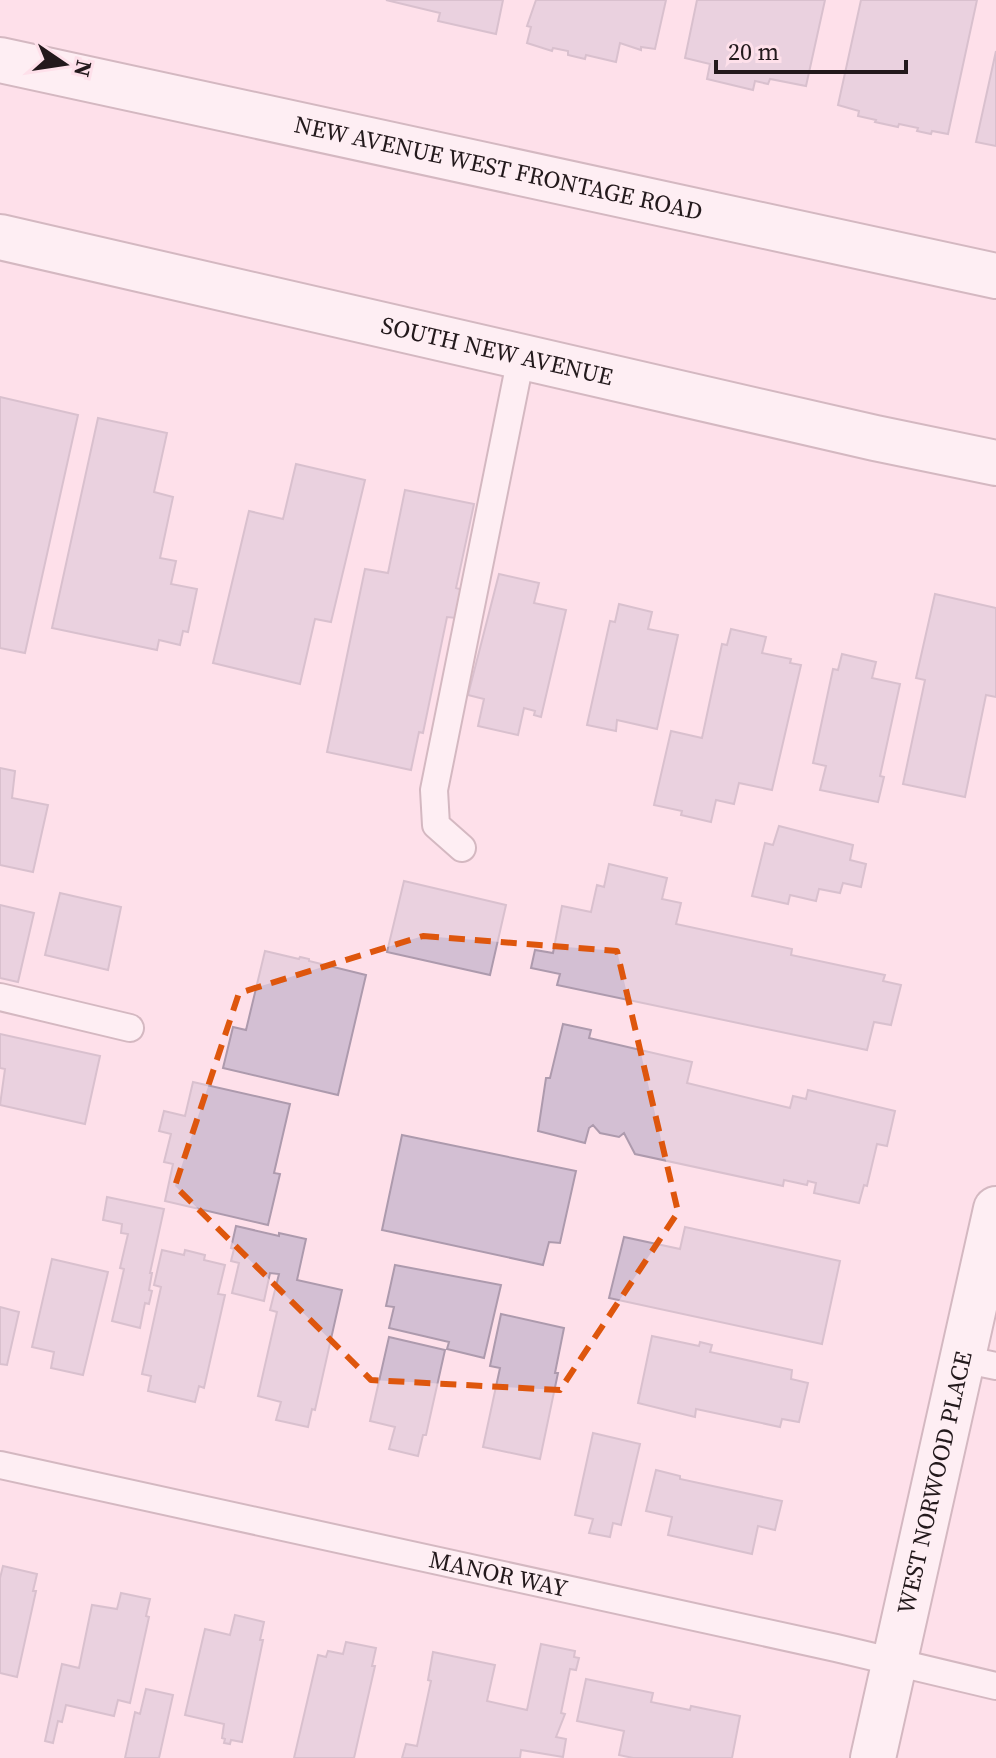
<svg xmlns="http://www.w3.org/2000/svg" width="996" height="1758" viewBox="0 0 996 1758" font-family="'Source Serif 4',serif">
  <rect width="100%" height="100%" fill="#fee0ea"/>
  <path fill="#d3bfd3" stroke="#ad9aad" stroke-width="2" d="M386,0H503L496,34L438,21L440,13Z
    M536,0H666L655,49L641,47V50L620,43L616,62L586,55L585,59L568,55V51L553,48L552,51L527,43L531,27L527,26Z
    M697,0H825L806,86L770,79L768,84L755,81L753,90L707,79L710,64L685,58Z
    M861,0H977L948,134L932,131L931,134L917,131L918,128L899,124L898,127L875,122L876,120L858,116L859,111L838,105Z
    M996,51V146L976,142Z
    M0,397L78,415L25,653L0,648Z
    M98,418L167,433L154,492L173,497L160,558L176,561L171,584L197,589L188,632L183,631L180,645L159,640L157,650L52,628Z
    M296,464L365,480L331,622L315,619L300,684L213,663L249,511L283,519Z
    M405,490L474,504L456,588L463,590L456,618L447,617L423,733L419,732L411,770L327,752L365,569L388,573Z
    M499,574L539,583L534,603L566,610L541,717L534,715L535,711L524,708L518,735L478,726L484,699L468,695Z
    M935,594L996,608V697L986,695L965,797L903,784L925,680L916,678Z
    M619,604L652,612L648,629L678,635L657,729L617,720L616,731L587,725L610,621L615,622Z
    M731,629L766,637L762,653L791,659L790,663L801,665L772,790L739,783L734,804L716,800L711,822L681,815L682,811L654,805L671,731L702,738L722,644L727,645Z
    M842,654L876,662L872,678L900,684L880,776L884,777L878,802L820,790L826,766L813,763L833,669L838,670Z
    M0,768L15,771L12,798L48,805L33,872L0,865Z
    M779,826L853,845L850,860L866,864L861,887L843,883L840,893L819,889L816,901L790,895L788,904L752,896L765,843L773,845Z
    M609,864L667,878L662,899L681,903L676,924L792,949L791,955L885,975L883,981L901,985L891,1025L874,1022L867,1050L557,985L560,974L531,968L535,950L553,953L562,906L591,912L597,885L604,887Z
    M404,881L506,905L490,975L387,952Z
    M60,893L121,907L108,970L45,955Z
    M0,905L34,913L18,982L0,978Z
    M265,951L299,959L300,957L309,959V961L366,975L338,1095L223,1068L233,1027L246,1030Z
    M563,1024L591,1030L589,1038L692,1062L687,1083L790,1108L793,1096L806,1099L808,1090L895,1111L887,1146L877,1144L867,1186L864,1185L859,1203L814,1193L816,1183L808,1181L807,1185L784,1180L783,1186L635,1154L624,1133L619,1137L600,1133L593,1125L589,1128L585,1143L538,1131L546,1078H550Z
    M0,1034L100,1056L85,1124L0,1105L5,1069L0,1068Z
    M193,1082L290,1104L274,1173L280,1174L268,1225L165,1201L173,1164L164,1162L171,1134L159,1131L164,1111L185,1116Z
    M402,1135L576,1171L560,1243L549,1242L543,1265L382,1230Z
    M107,1197L164,1209L150,1273H152L149,1290L152,1291L149,1304L145,1303L140,1328L112,1321L124,1269L120,1268L128,1234L121,1233L122,1224L103,1220Z
    M236,1226L279,1236V1233L306,1239L297,1280L342,1290L315,1410L312,1409L308,1427L276,1420L281,1402L258,1396L277,1312L270,1310L279,1274L270,1273L264,1301L232,1293L239,1263L231,1261L234,1249L231,1248Z
    M685,1227L840,1261L822,1344L609,1298L624,1237L680,1249Z
    M162,1250L184,1255L185,1250L205,1255L204,1260L225,1265L218,1294L225,1295L204,1388L199,1386L195,1402L148,1391L151,1376L142,1374L161,1287L154,1285Z
    M52,1259L108,1272L83,1375L51,1368L54,1352L32,1347Z
    M395,1265L501,1285L484,1358L447,1349L449,1342L389,1328L394,1307L386,1306Z
    M0,1307L19,1312L7,1365L0,1364Z
    M501,1314L564,1328L555,1373H558L540,1459L483,1447L500,1368L490,1366Z
    M652,1336L699,1346L700,1342L712,1345L710,1352L792,1370L791,1379L808,1383L799,1422L782,1419L780,1427L696,1409L695,1417L638,1403Z
    M389,1337L445,1350L426,1435H423L418,1456L389,1449L395,1427L370,1421Z
    M593,1433L640,1444L621,1525L613,1523L610,1537L589,1533L593,1519L575,1515Z
    M656,1470L680,1476V1479L782,1501L775,1530L758,1526L752,1554L668,1535L672,1517L646,1511Z
    M3,1566L37,1574L33,1591H36L17,1677L0,1673V1578Z
    M121,1593L150,1599L146,1616L149,1617L130,1703L118,1700L114,1716L66,1705L62,1722L58,1721L53,1743L45,1741L62,1664L79,1668L92,1605L117,1609Z
    M235,1615L264,1622L260,1640H263L242,1742L231,1740L230,1744L224,1743L225,1739L222,1738L224,1724L185,1715L205,1629L230,1635Z
    M346,1642L376,1648L372,1666H375L354,1758H294L318,1655L326,1657L328,1651L343,1654Z
    M541,1644L575,1651L574,1657L579,1658L576,1670L570,1669L561,1713L565,1714L556,1737L566,1739L563,1757L521,1750L520,1758H402L406,1744L417,1746L431,1681L428,1680L433,1652L495,1665L487,1701L527,1710Z
    M586,1679L653,1693L651,1702L690,1710L691,1706L740,1716L732,1758H633L619,1755L624,1731L577,1721Z
    M146,1689L173,1695L159,1758H125L135,1712L140,1714Z"/>
  <g fill="none" stroke-linecap="round" stroke-linejoin="round">
    <defs>
      <g id="service">
        <path d="M462,848L436,825L434,790L521,357"/>
        <path d="M0,997L130,1028"/>
        <path d="M962,1359L996,1366"/>
        <path id="s1" d="M0,1465L836,1648L996,1686"/>
      </g>
      <g id="minor">
        <path id="s2" d="M0,60L996,276"/>
        <path id="s3" d="M873,1758L996,1209"/>
      </g>
      <g id="secondary">
        <path id="s4" d="M0,237L875,438L996,463"/>
      </g>
    </defs>
    <use href="#service" stroke="#a38891" stroke-width="30"/>
    <use href="#minor" stroke="#a38891" stroke-width="48"/>
    <use href="#secondary" stroke="#a38891" stroke-width="48"/>
    <use href="#service" stroke="#fff" stroke-width="26"/>
    <use href="#minor" stroke="#fff" stroke-width="44"/>
    <use href="#secondary" stroke="#fff" stroke-width="44"/>
  </g>
  <path d="M0 0H996V1758H0ZM423,936L617,951L678,1212L560,1390L371,1380L175,1186L239,993Z" fill="#fee0ea" fill-opacity=".55" fill-rule="evenodd"/>
  <path fill="none" stroke="#de560d" stroke-width="6" stroke-dasharray="16 10" stroke-linejoin="round" d="M423,936L617,951L678,1212L560,1390L371,1380L175,1186L239,993Z"/>
  <g text-anchor="middle" stroke-width="6" stroke-linejoin="round" paint-order="stroke">
    <g font-size="24" fill="#23191c" stroke="#fee0ea">
      <text dy="8" stroke="none"><textPath href="#s2" startOffset="510">NEW AVENUE WEST FRONTAGE ROAD</textPath></text>
      <text dy="8" stroke="none"><textPath href="#s4" startOffset="510">SOUTH NEW AVENUE</textPath></text>
      <text dy="8" stroke="none"><textPath href="#s3" startOffset="282">WEST NORWOOD PLACE</textPath></text>
      <text dy="8" stroke="none"><textPath href="#s1" startOffset="510">MANOR WAY</textPath></text>
    </g>
  </g>
  <g transform="translate(64 64) rotate(103)" stroke="#fee0ea" stroke-width="6" paint-order="stroke">
  <path d="M0-6L14 30L0 20L-14 30Z" fill="#23191c"/>
  <text y="-12" font-size="22" font-weight="bold" text-anchor="middle" fill="#23191c">N</text>
  </g>
  <path d="M716 60v12h190v-12" fill="none" stroke="#23191c" stroke-width="4"/>
  <text x="728" y="60" font-size="24" fill="#23191c" stroke="#fee0ea" stroke-width="6" paint-order="stroke">20 m</text>
</svg>
